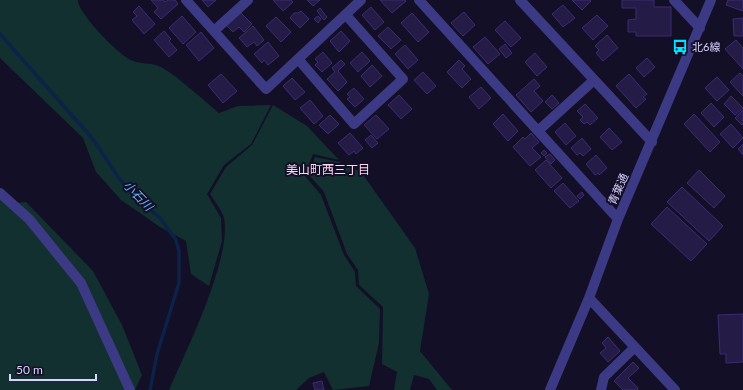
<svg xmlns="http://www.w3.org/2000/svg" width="743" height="390" viewBox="0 0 743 390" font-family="Lato,'Noto Sans JP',sans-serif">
  <rect width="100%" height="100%" fill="#130f26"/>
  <path fill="#12302f" d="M0,0H78C77,12 117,53 129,59C138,65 152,62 161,67C180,78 202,99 219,113L238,106L271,105L251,144L224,165L207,194L221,218L222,241L209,286L191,274L186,241L160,227L121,200L96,172L83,138L0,58Z
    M273,105L307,126L339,160L313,154L305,176L321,195L344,255L355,272L356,286L380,309L379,343L369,386L333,390L324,372L309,378L296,390H169C186,351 232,258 224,218C222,210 214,201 210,194L226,167L252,145Z
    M315,157L339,162L361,172L415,248L429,294L420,351L452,390H437L429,379L414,375L410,390H394L397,372L382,364L383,307L359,285L358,270L347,254L324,192L309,175Z
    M0,199L6,204L26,202L93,271L122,325L142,375L135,390H0Z"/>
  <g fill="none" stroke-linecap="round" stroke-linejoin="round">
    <path stroke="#0c2248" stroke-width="3.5" d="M0,34L92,138L119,178L132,194L160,218L176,240L179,251V283L157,354L150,390"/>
  </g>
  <path fill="#241b47" stroke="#3b2d73" d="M151,0H163L165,2L168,0H175L178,4L161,19L154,12L158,8Z
    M202,0H216L208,7Z
    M273,0H291L293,2L283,11Z
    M307,0H320L313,6Z
    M380,0H404L406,1L392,13Z
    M572,0H590L591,1L582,10Z
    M622,0H654V7H671V36H636V32H628V20L636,19V8H622Z
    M728,0H743V11L726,5Z
    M563,5L575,18L563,27L552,14Z
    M139,6L155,24L144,34L132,20L137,16L133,12Z
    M371,7L384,22L375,30L362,15Z
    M320,8L327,17L324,20L317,11Z
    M301,11L309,19L300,28L290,18L294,13H298Z
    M240,12L252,24L244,32L239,27L233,32L226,25Z
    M464,12L475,25L463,36L451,23Z
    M412,13L429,32L418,42L401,23Z
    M597,15L608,26L593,40L582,28Z
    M182,16L196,32L183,44L169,28Z
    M318,16L321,19L318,23L314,19Z
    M276,17L291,32L281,42L266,26Z
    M743,18V36H734L733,19Z
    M505,21L521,38L511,47L495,30Z
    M253,26L264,40L257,46L254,42L247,47L239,38Z
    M388,27L401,40L391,49L378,36Z
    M164,31L171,39L169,41L177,50L169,57L154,40Z
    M341,31L350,41L339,52L330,41Z
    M201,32L214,48L199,61L186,45Z
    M607,35L618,48L603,61L596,53L599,50L595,46Z
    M485,37L500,54L488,64L473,47Z
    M736,40L743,48V69L725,49Z
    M268,42L279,56L268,65L264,60L262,63L254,54Z
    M505,44L512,53L506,58L499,49Z
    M405,45L418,60L408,69L395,54Z
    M323,52L332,63L322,72L315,65L318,62L315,59Z
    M362,52L370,61L358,72L350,63Z
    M535,53L547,67L537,76L525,62Z
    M647,58L655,67L644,77L636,68Z
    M341,60L345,64L338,71L347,82L338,91L327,79L335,72L332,68Z
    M459,60L465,66L462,69L471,79L462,88L447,72Z
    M372,65L382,76L370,87L361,76Z
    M423,72L436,86L427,94L414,80Z
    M740,73L743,76V96L730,82Z
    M221,74L237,91L223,103L208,85Z
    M629,74L647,94L643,97L646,99L636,108L616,86Z
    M717,77L729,90L717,101L705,88Z
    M292,78L305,92L295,100L283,86Z
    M534,79L540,86L534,91L543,101L531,112L516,95Z
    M481,87L491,98L479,109L469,97Z
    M354,88L364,99L355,107L347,99L350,97L347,94Z
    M399,95L412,109L401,119L388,105Z
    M552,95L559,103L552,109L545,102Z
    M731,96L743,108L735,115L724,104Z
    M310,100L323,116L314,124L300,108Z
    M711,103L724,117L714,127L701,113Z
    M585,104L598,118L590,125L587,122L584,124L580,120L583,117L577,111Z
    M743,110V124L742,125L735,118Z
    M503,114L518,131L508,141L493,124Z
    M694,114L720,142L710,152L684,124Z
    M330,115L339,124L328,134L319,125Z
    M376,115L389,129L377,139L364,125Z
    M565,123L576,136L566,145L555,132Z
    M731,124L743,138L733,148L720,134Z
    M609,128L622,142L612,150L600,137Z
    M350,133L363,148L356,154L354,151L349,155L338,143Z
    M531,133L539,142L532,148L541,157L530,166L513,147L523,137L525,139Z
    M371,135L378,143L372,148L365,140Z
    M582,138L591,149L583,156L580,153L577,155L571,148Z
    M743,144V155L738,149Z
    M544,150L547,153L544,156L541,153Z
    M550,154L555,160L551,164L545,157Z
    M596,155L607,168L599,175L598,173L595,175L586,164Z
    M546,160L562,178L551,188L535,170Z
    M699,170L725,196L714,208L687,183Z
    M563,183L579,201L570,208L554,191Z
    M682,187L723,226L709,241L667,202Z
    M582,192L584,195L580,199L577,196Z
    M667,207L707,244L691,261L651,224Z
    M743,314V362L726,363V354H720L718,315Z
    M608,337L620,351L608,362L600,353L606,348L602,343Z
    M633,362L639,368L628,378L638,388L637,390H623L614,381Z
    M322,381L324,390H315L313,383Z"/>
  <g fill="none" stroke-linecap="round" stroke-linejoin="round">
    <path stroke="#3d3a85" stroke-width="10" d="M186,0L266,89L361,0
      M419,0L618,219
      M520,0L652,142
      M674,0L700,28
      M214,31L248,0
      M298,59L354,124L403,79L346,15
      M538,131L594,80
      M0,193L29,219L81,283L130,390
      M589,298L675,390
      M550,390L589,298L618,219L711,0
      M601,390L604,377L635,347"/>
  </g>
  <defs>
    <symbol id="bus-bare" viewBox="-9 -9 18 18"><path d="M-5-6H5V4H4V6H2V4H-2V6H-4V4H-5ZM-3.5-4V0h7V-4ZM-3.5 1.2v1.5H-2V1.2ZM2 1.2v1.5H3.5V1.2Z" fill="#00e5ff" stroke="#130f26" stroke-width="2.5" paint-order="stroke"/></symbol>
  </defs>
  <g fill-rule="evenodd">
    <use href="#bus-bare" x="669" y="36" width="22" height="22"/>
  </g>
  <g text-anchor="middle" stroke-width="4" stroke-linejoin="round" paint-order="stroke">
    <g font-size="11" fill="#d9d4ff" stroke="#130f26" text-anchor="start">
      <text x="692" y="51">北6線</text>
    </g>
    <g font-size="11" fill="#d9d4ff" stroke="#130f26">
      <text transform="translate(618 189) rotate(-66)" y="4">青葉通</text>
    </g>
    <g font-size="12" fill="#ffd6f0" stroke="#130f26">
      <text x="328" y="174">美山町西三丁目</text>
    </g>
    <g font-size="12" font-style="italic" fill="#62b6ff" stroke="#130f26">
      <text transform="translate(138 196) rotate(46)" y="4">小石川</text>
    </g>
  </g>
  <path d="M10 374v6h86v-6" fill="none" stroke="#d9d4ff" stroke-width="2"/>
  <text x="16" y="374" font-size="12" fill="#d9d4ff" stroke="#130f26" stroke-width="3" paint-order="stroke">50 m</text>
</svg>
